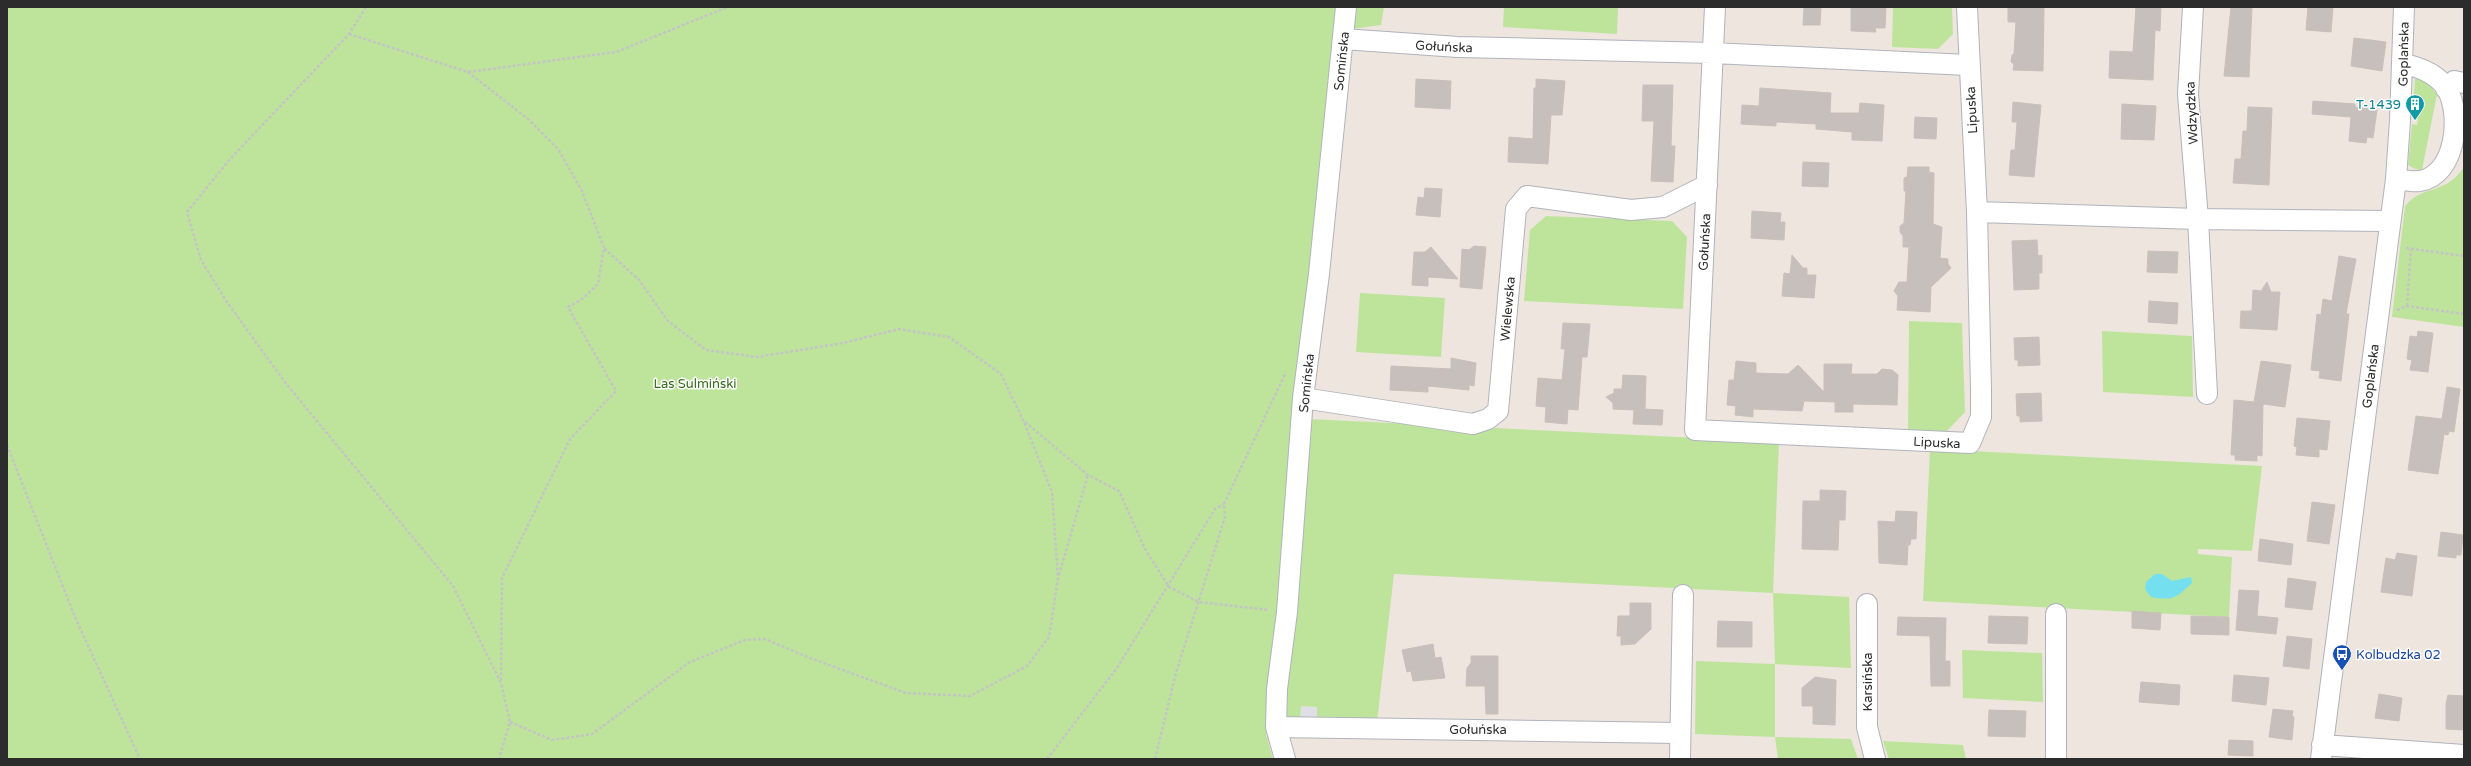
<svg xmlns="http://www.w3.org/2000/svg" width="2471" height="766" viewBox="0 0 2471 766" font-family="'Varela Round',sans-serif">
  <rect width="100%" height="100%" fill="#eee5df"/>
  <path fill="#e0dfe6" d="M1301,706L1318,707L1317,720L1300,719Z"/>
  <path fill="#bee49c" d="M7,7H1384L1381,25L1338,31L1307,311L1266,734L1273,759H7Z
    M1504,7H1618L1617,34L1503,27Z
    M1893,7H1952L1953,34L1938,49L1892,47Z
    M2415,79H2423L2437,94L2422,170L2415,169L2408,165L2412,124L2417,125L2418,119L2412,118Z
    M2464,167V327L2392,317L2405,206C2421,185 2446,195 2464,167Z
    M1546,216L1672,221L1687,237L1683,309L1524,301L1530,230Z
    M1360,293L1445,298L1441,357L1356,352Z
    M1909,321L1962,323L1965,412L1944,434L1908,432Z
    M2102,331L2192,336L2193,397L2103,392Z
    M1309,419L1779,442L1773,593L1849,597L1851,668L1775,664V737L1851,739L1858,759H1778L1775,737L1695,734L1696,661L1775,664L1773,593L1394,574L1377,722L1317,720V707L1301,706L1300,719H1289L1283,707Z
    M1930,449L2262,466L2252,551L2198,549V554L2232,557L2229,617L1923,601Z
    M1962,650L2042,653L2043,702L1963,698Z
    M1883,741L1963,745L1966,759H1889Z"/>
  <path fill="#73dfef" d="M2155,574H2162L2172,581L2191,577L2192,583C2176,598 2174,601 2151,597L2145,589L2146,582Z"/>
  <path fill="#c6bfbb" stroke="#c9c1b8" d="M1804,7H1821L1820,25H1803Z
    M1851,7H1886L1885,28H1875L1876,32L1851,31Z
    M2008,7H2044L2043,71L2013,70L2014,64L2011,62L2012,55L2014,54L2016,22H2008Z
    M2136,7H2161L2160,31L2155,30L2153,80L2109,78L2110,51L2133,52Z
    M2231,7H2252L2249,77L2224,76Z
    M2308,7H2333L2331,32L2306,30Z
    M2354,38L2386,42L2382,71L2351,66Z
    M1416,79L1451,81L1450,109L1415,107Z
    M1536,79L1565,81L1562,115H1551L1548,164L1508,162L1509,137L1533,139L1534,88H1536Z
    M1643,85H1673L1671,146H1675L1673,182L1651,181L1654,121H1642Z
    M1760,88L1831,93L1830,113H1859L1860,103L1884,105L1882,141L1852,140V132L1816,129V124L1776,122V126L1741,124L1742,105L1759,106Z
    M2313,101L2355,104V107L2377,110L2373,138L2367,137L2366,143L2349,141L2351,117L2312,114Z
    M2013,102L2041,105L2034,177L2009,175L2011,150H2015L2017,122H2012Z
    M2122,104L2156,106L2154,140L2121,139Z
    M2248,107L2272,108L2269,185L2233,183L2235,159H2241L2243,131H2247Z
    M1915,117L1937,118L1936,139L1914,138Z
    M1803,162L1829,163L1828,187L1802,186Z
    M1908,167H1929V172L1934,173L1933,224L1942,227L1940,258L1948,259V264L1951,268L1931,287L1930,312L1897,310L1898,296L1894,291L1899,282H1907L1909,247H1903V236L1900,232V226L1904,223L1906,191H1904V178L1907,177Z
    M1425,188L1442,189L1440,217L1416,215L1418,197L1424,198Z
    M1752,211L1781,213L1780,222H1785L1784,240L1751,238Z
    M2037,240L2038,256L2042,255V273H2039V289L2014,290L2012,241Z
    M1474,246L1486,247L1482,289L1460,287L1462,249L1469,250Z
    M1431,247L1458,279L1428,277V286L1412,285L1414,252H1425Z
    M2148,251L2178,252L2177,273L2147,272Z
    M1792,255L1803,268H1807V275H1816L1814,298L1782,296L1784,273L1790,274Z
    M2339,256L2356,259L2346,314H2349L2341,381L2319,378L2320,371L2311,370L2317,314L2321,315L2323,299L2332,301Z
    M2267,282L2271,292H2280L2277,330L2240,328L2241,311H2252L2253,290L2261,291Z
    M2149,301L2178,303L2177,324L2148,322Z
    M1563,323L1590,324L1587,357H1582L1578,410L1568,409L1567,424L1545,422L1546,407L1536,406L1538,378L1562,380L1565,349H1561Z
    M2418,331L2433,333L2428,372L2410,370L2412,360L2407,359L2410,336L2417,337Z
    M2039,337L2040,365L2018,366V360H2015L2014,338Z
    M1451,358L1476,363L1474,386L1469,385V390L1428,386V392L1390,390L1391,366L1451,369Z
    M1736,361L1756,363V373L1788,374L1798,365L1824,392V364H1852L1851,374H1877L1882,369L1892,370L1898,375L1897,405L1853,404V412H1835V402L1804,401L1802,411L1753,409V417L1735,415L1736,406L1727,405L1729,380H1734Z
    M2261,361L2291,365L2285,407L2263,404L2262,456L2257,455V461L2235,460V455H2231L2234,400L2254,402Z
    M1623,375L1646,376L1645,409L1663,410L1662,425L1633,424L1634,410L1613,409V403L1606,397L1614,393V389H1622Z
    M2447,387L2460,389L2454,432L2449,431L2448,435L2444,434L2438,474L2408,470L2416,416L2442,419Z
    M2041,393L2042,421L2020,422V416H2017L2016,394Z
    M2297,418L2330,421L2327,450L2319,449V457L2296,455L2297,447L2294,446Z
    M1820,490L1846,491L1845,520H1839L1838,550L1802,549L1803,501H1820Z
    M2312,502L2335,505L2329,544L2307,541Z
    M1896,511L1917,512L1916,539H1911L1910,545H1908L1907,565L1879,563L1878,521L1895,522Z
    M2441,532L2463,535L2461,555H2456V558L2438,556Z
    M2260,539L2293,544L2291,565L2258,561Z
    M2397,553L2417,556L2412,596L2381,592L2386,558L2395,560Z
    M2288,578L2316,582L2312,610L2285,607Z
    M2239,590L2259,591L2257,616L2278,618L2276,634L2236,630Z
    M1630,603H1651V629L1635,644L1621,645V636H1617L1618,616H1630Z
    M2132,611L2161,613L2160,630L2132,628Z
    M1989,616L2028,617L2027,644L1988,643Z
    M2191,616L2229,617V635L2191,634Z
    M1898,617L1946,618L1945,661H1950V686H1931L1930,636L1897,635Z
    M1718,621L1752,622V647H1717Z
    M2287,636L2312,639L2309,669L2283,666Z
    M1433,644L1435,658L1441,657L1445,678L1413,681L1411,671L1407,672L1402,650Z
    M1471,656H1498V714H1486L1485,686H1466L1467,668L1471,663Z
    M2234,675L2269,678L2266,705L2232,701Z
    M1815,677L1836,680L1835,725L1813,724V706H1802V688Z
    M2141,682L2180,685L2179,705L2139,702Z
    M2379,694L2402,698L2399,721L2375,718Z
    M2448,695L2464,696V730L2446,729V704Z
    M2273,709L2293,711L2292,716L2294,717L2292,740L2269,737Z
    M1989,710L2026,711L2025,737L1988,736Z
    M2229,740L2253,741V756L2228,755Z"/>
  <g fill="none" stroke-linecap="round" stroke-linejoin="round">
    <defs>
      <path id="minor" d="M1715,7L1695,430L1970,443L1981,417V390L1977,212L1967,7
        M2193,7L2188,94L2198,219L2207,394
        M1343,39L1458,47L1713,53L1968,65
        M2446,89L2454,81L2464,83
        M2396,179C2403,180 2413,182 2420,181C2456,175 2462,115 2447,89C2437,74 2420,67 2403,64
        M1977,212L2198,219L2390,221
        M1303,398L1473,424L1488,419L1498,411L1516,209L1527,196L1631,210L1663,207L1707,185
        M1867,604V727L1875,759
        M2056,614V759
        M1276,727L1680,733
        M2322,745L2464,755
        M1285,759L1276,727L1277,689L1287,612L1303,398L1319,274L1346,7
        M1680,759L1683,595
        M2321,759L2396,179L2400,120L2404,7"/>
    </defs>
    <use href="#minor" stroke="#afb3bc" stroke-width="22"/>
    <path stroke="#c4c4c4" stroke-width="2.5" stroke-dasharray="3 2" stroke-linecap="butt" d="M366,7L349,34L230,159L187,212L201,260L227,302L284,381L453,586L501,683L510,722L499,759
      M349,34L468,72L616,52L728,7
      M468,72L528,119L558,149L582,191L604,248L598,284L581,300L568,307L616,391L570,439L502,578L501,682
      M2406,248L2464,256
      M2407,306L2411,249
      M2397,310L2407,306L2464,314
      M1025,422L1088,475L1119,491L1145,549L1169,587L1199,602L1269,610
      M7,445L75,617L140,759
      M1059,575L1088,475
      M510,722L552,740L592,734L690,662L745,640L765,639L810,658L906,693L970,696L1027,666L1049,637L1058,578L1052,492L1024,422L1001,374L949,337L899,329L843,343L757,357L706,350L668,321L639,280L604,248
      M1047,759L1117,668L1215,509L1224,504
      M1155,759L1176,673L1225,517L1224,504L1286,372"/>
    <use href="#minor" stroke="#fff" stroke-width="20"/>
  </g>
  <defs>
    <symbol id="building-pin" viewBox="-11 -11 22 30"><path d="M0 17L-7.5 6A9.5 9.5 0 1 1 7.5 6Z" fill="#0f9aa8" stroke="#fff"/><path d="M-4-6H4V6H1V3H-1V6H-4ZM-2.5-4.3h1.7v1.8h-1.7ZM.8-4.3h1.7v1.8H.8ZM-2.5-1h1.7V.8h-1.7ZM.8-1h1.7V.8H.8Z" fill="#fff"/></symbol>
    <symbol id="bus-pin" viewBox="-11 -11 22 30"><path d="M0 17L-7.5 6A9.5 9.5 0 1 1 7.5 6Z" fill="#1a4fb4" stroke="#fff"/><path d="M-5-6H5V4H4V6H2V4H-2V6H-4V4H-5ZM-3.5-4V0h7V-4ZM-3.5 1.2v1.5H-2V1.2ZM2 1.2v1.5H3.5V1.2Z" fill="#fff"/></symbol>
  </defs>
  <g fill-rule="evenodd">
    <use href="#building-pin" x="2404" y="93" width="22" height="30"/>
    <use href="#bus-pin" x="2331" y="643" width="22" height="30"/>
  </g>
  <g text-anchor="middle" stroke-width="3" stroke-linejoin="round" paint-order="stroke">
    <g font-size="13" fill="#2c2c2c" stroke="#fff">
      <text transform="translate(1444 46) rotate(3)" y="5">Gołuńska</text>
      <text transform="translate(2403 54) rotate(-89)" y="5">Goplańska</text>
      <text transform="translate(1341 61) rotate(-84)" y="5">Somińska</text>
      <text transform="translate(1971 110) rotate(-93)" y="5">Lipuska</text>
      <text transform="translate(2191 113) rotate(-93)" y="5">Wdzydzka</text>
      <text transform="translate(1704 242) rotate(-87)" y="5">Gołuńska</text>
      <text transform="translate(1507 309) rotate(-85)" y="5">Wielewska</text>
      <text transform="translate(2370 376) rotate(-83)" y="5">Goplańska</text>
      <text transform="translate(1306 383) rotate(-84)" y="5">Somińska</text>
      <text transform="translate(1937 442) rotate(3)" y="5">Lipuska</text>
      <text transform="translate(1867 682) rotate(-90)" y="5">Karsińska</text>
      <text x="1478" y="734">Gołuńska</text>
    </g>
    <g font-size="13" fill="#0d838f" stroke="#fff" text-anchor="end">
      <text x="2401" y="109">T-1439</text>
    </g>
    <g font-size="13" fill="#376b1b" stroke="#fff">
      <text x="695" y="388">Las Sulmiński</text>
    </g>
    <g font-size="13" fill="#164399" stroke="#fff" text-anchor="start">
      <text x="2356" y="659">Kolbudzka 02</text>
    </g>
  </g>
  <rect width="2471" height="766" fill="none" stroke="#2c2c2c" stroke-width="16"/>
</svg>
